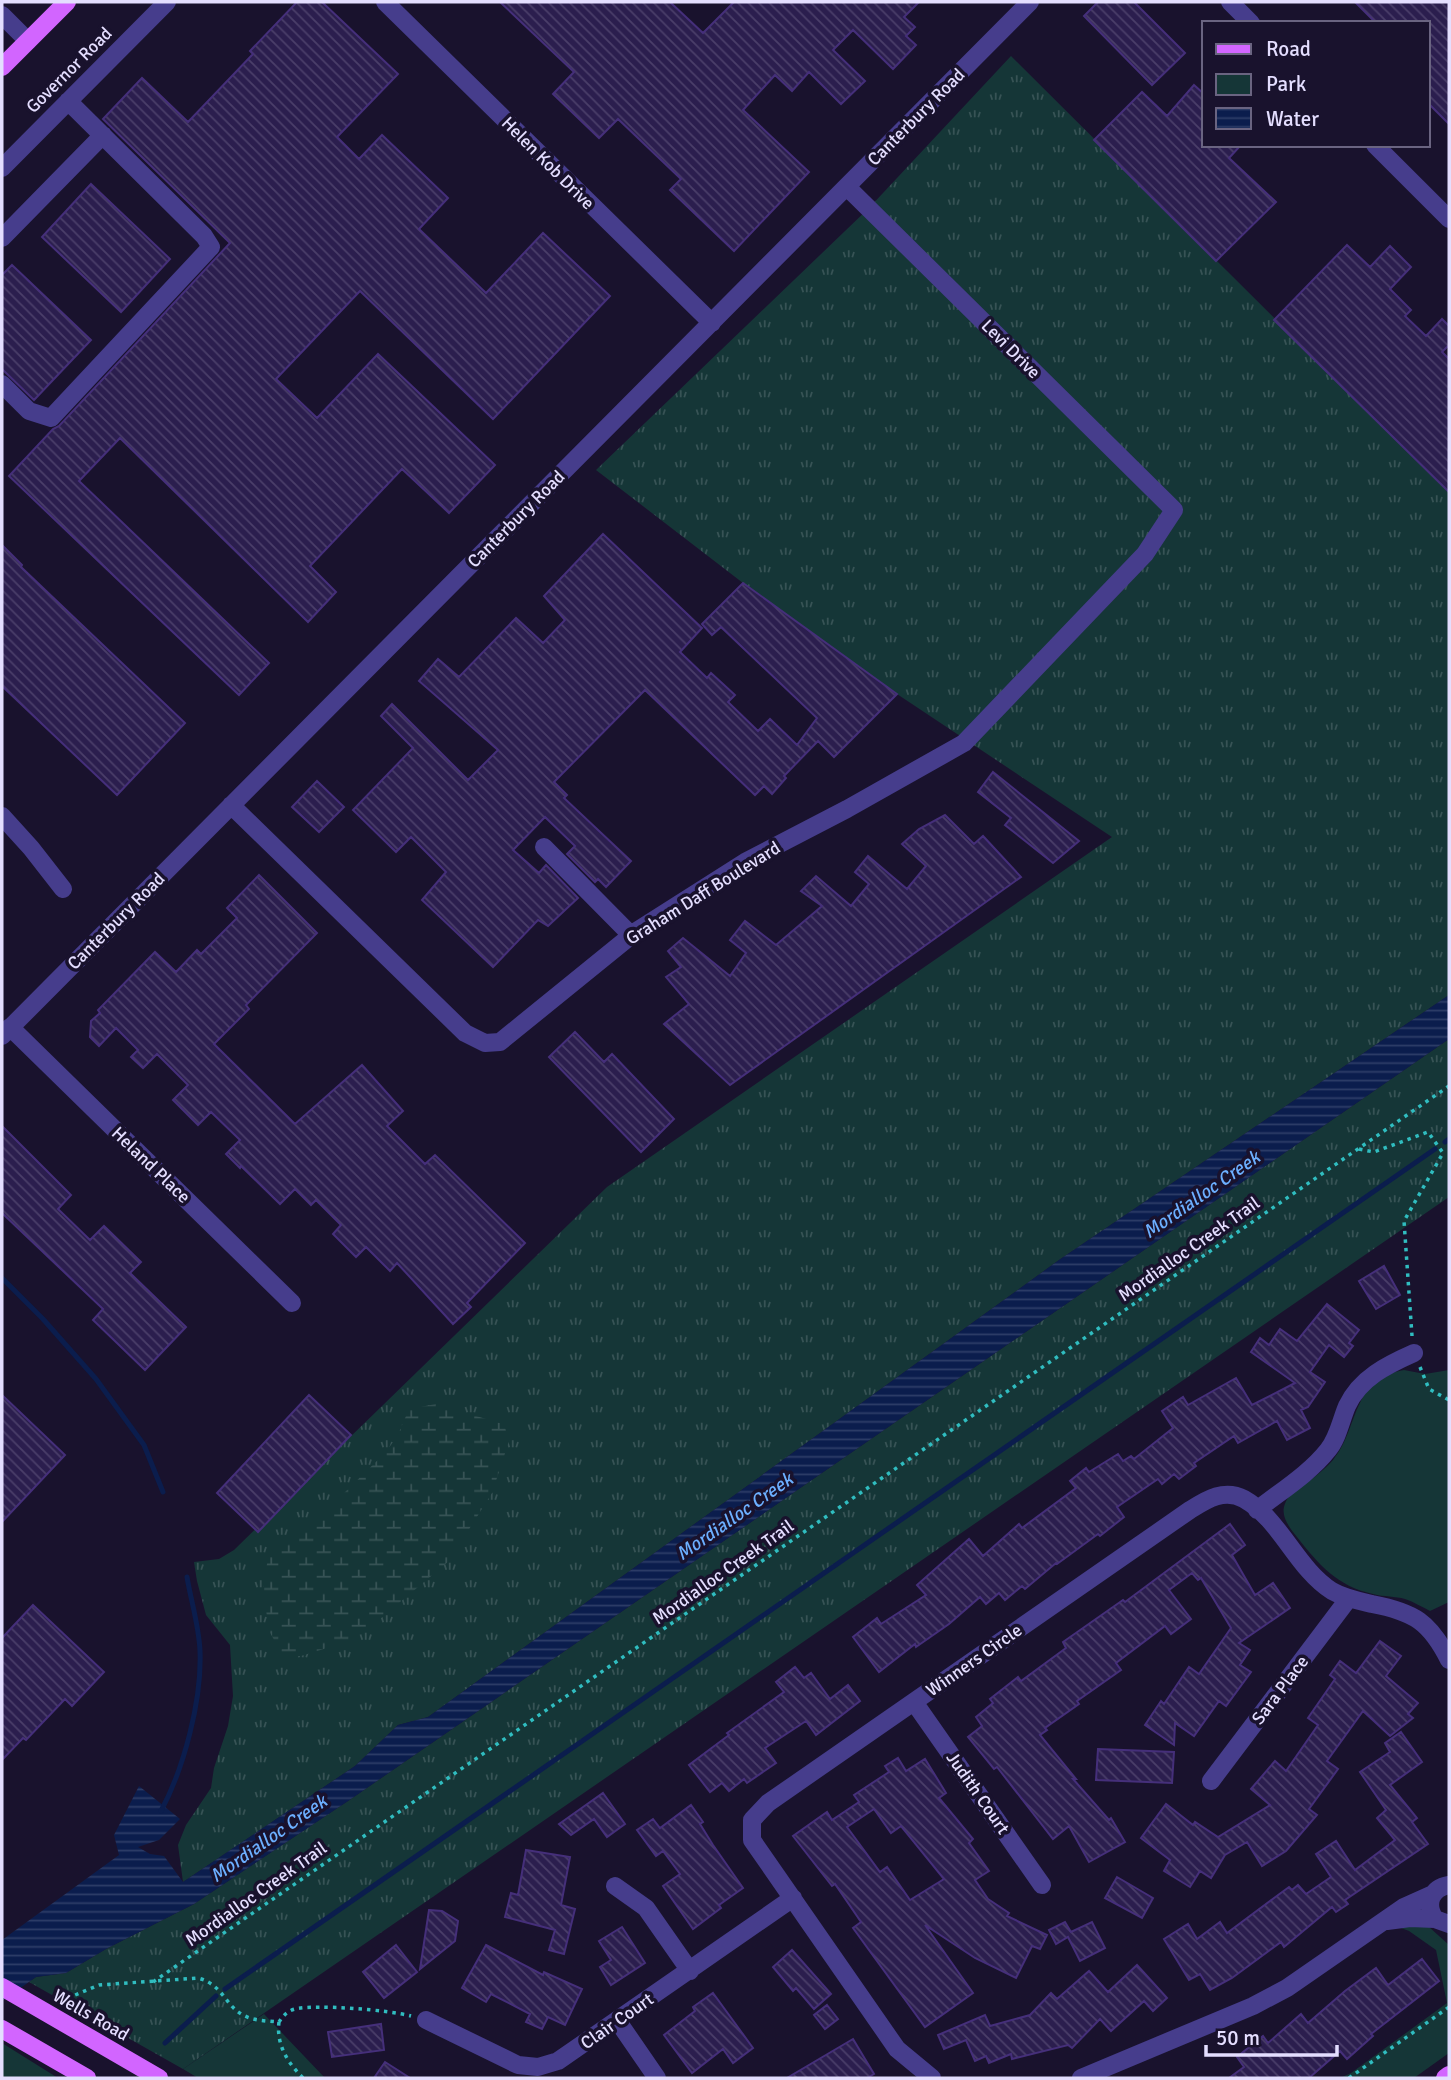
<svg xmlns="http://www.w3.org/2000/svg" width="1451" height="2080" viewBox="0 0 1451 2080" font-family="Signika,sans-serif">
  <defs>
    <pattern id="grass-tufts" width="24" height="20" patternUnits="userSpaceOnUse" patternTransform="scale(1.75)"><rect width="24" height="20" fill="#153637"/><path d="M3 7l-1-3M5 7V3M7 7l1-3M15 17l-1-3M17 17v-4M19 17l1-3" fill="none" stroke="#375355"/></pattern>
    <pattern id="wetland-marsh" width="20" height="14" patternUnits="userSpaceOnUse" patternTransform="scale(1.75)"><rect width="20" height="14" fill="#153637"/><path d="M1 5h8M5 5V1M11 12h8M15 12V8" fill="none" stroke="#375355"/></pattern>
    <pattern id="water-rules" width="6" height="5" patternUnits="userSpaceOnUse" patternTransform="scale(1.75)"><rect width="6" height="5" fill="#0b1d4d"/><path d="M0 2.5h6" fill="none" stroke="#2e3d68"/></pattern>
    <pattern id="building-back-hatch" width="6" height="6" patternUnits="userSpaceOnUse" patternTransform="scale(1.75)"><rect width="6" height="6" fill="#2b1e4e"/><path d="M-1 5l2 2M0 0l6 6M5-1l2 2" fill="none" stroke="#4a3e69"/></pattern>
  </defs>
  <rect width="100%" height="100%" fill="#19122d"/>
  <path fill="url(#grass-tufts)" d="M1011,56L1449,492V995L1059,1260L428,1717L398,1725L355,1766L183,1882L178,1845L186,1825L211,1788L214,1768L228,1726L233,1696L230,1645L206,1615L197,1581L194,1562L219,1559L234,1550L607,1187L1112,837L897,694L743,583L596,470L869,208Z
    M1449,1039V1197L183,2069L29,1982L36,1977L66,1973L106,1949L194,1904L351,1799Z"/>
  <path fill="url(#wetland-marsh)" d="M436,1404L503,1424L510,1438L492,1493L449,1561L380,1619L346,1642L301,1656L284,1657L269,1631L263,1588L268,1558L300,1536L384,1454L397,1437L409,1409Z"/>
  <path fill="#153637" d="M1404,1370L1425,1374L1449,1370V1602L1430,1611C1422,1607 1414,1602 1405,1599C1395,1596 1384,1597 1373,1594C1337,1586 1319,1565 1297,1537C1286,1523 1277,1512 1290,1495C1304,1484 1321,1474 1333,1460C1360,1427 1350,1380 1404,1370Z
    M1396,1926H1428L1449,1945V2053L1414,2078H1340L1351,2073L1447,2003L1436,1950L1409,1931Z
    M264,2014L325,2078H198L183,2069Z
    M2,2043L58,2078H2Z"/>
  <path fill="url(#water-rules)" d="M1449,995V1039L351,1799L194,1904L106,1949L66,1973L36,1977L2,2001V1940L119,1855L114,1835L139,1786L180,1819L159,1840L138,1847L150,1854L164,1856L183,1882L355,1766L398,1725L428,1717L1059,1260Z"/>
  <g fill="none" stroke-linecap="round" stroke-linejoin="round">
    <path stroke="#0b1d4d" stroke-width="5" d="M1445,1142L1449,1139
      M2,1278L43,1319L96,1379L144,1445L163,1492
      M161,1811C184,1768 202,1700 200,1651C199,1626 191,1601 187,1577
      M225,1989L1435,1149
      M165,2043L216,1996"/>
  </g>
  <path fill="url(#building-back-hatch)" stroke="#452f7a" stroke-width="2" fill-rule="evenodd" d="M297,2H322L398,74L337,137L359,159L382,135L448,198L419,229L486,293L543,233L610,296L493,419L360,291L276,379L317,418L378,354L495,465L449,513L402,469L310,566L336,592L308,622L120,438L79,481L269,663L239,695L9,476L53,429L59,426L230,243L103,119L142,78L188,122L253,54L250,51Z
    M500,2H670L703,33L734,2H919L904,17L915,27L906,36L916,45L893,69L853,30L833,50L865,81L841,104L809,72L792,91L775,75L743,110L809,172L734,251L670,190L681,179L618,119L599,138L553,94L574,72Z
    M1098,2H1134L1185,53L1152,85L1084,16Z
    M1355,2H1449V124L1428,103V23H1376Z
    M1194,85L1204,94V145H1241L1229,158L1276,202L1216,261L1094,140L1142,92L1167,116Z
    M91,184L170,259L121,312L42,237Z
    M1347,245L1370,267L1390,246L1411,267L1390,289L1411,310L1405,316L1426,336L1442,319L1449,326V345L1442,352L1449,359V492L1274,320Z
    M12,265L91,340L34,400L2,369V275Z
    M603,534L702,628L680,652L707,678L711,673L735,695L728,702L758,731L770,719L797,745L817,718L721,627L712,635L702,624L743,583L897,694L834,757L818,741L784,776L786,778L772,794L764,786L755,795L645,690L554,782L567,795L564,798L631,861L606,887L598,879L595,882L567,854L575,846L545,817L513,850L539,873L546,865L578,898L548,926L538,920L493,967L422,900L446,872L411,837L396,852L353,810L413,748L381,716L392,704L468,780L498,750L419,681L438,659L459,677L516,618L543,643L565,620L544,596Z
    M2,545L22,565L21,567L185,723L117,795L2,686Z
    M993,772L1079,841L1053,863L1005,825L1011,818L978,792Z
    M317,781L344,807L319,832L292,807Z
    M945,815L974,844L983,836L1021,877L730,1085L664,1024L689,1004L666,977L681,967L668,951L683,938L730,976L746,953L730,940L745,921L776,945L822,906L801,891L816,876L851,906L869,884L855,872L868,856L907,889L926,866L902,844L919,829Z
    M259,875L317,933L246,1005L249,1009L214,1044L295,1124L362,1065L403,1111L387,1126L425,1164L435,1155L525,1243L467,1303L471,1307L453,1324L397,1263L390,1271L366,1247L356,1257L333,1234L341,1225L316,1200L311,1205L295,1189L280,1204L241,1166L240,1168L226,1154L240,1140L211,1112L198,1125L173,1100L188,1085L157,1054L143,1068L131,1057L138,1050L116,1028L99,1046L90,1037L91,1021L100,1013L98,1010L155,952L176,972L197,950L201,954L237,918L227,908Z
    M575,1032L604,1062L612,1054L674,1119L641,1152L549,1057Z
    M2,1126L71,1195L58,1209L90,1240L104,1226L141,1262L130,1273L186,1327L145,1370L93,1320L103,1309L2,1213Z
    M1384,1266L1400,1295L1376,1309L1359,1281Z
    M1327,1304L1359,1330L1349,1343L1353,1346L1344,1357L1329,1345L1310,1372L1325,1382L1308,1407L1301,1410L1310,1428L1287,1440L1277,1421L1238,1443L1234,1436L1194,1463L1196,1466L1179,1479L1174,1474L1162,1484L1158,1479L1117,1507L1124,1517L1100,1536L1098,1534L1057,1564L1056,1563L1025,1589L1022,1586L1005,1600L999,1593L986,1604L980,1597L949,1624L916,1647L915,1644L879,1672L853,1637L877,1618L881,1624L926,1595L917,1585L969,1539L983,1556L1019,1524L1022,1528L1076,1488L1070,1481L1086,1468L1089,1472L1118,1454L1123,1461L1131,1456L1134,1459L1173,1428L1162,1411L1183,1397L1188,1405L1236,1378L1252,1405L1295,1383L1251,1352L1260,1338L1269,1345L1280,1329L1297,1341Z
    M2,1395L65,1455L2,1522Z
    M309,1395L351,1435L258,1532L217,1493Z
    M1230,1524L1245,1545L1232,1555L1255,1595L1273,1583L1290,1608L1239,1643L1250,1650L1240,1665L1251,1672L1226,1706L1219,1701L1194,1736L1175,1723L1174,1745L1145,1725L1161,1701L1164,1704L1189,1667L1199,1674L1231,1628L1201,1578L1198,1580L1192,1573L1169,1590L1191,1619L1171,1634L1165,1626L1116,1663L1121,1670L1077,1701L1079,1704L1045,1728L1047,1730L1040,1735L1076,1779H1073L1109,1820L1111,1818L1125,1842L1089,1862L1069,1826L1053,1839L997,1767L994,1769L968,1737L982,1726L976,1717L993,1703L990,1699L1018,1677L1021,1681L1066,1648L1063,1642L1123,1600L1125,1602Z
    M33,1605L104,1672L72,1706L65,1699L26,1740L23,1738L2,1760V1638Z
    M1380,1641L1401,1656L1386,1676L1418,1703L1408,1714L1413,1718L1390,1736L1363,1711L1327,1761L1338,1769L1309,1809L1317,1815L1286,1851L1262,1866L1247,1842L1225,1855L1211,1878L1200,1871L1190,1887L1164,1871L1170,1860L1141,1838L1166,1804L1193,1825L1195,1822L1218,1837L1270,1805L1251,1789L1275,1761L1286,1771L1318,1725L1308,1718L1335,1679L1330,1675L1340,1661L1356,1673Z
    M795,1667L804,1678L811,1673L830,1699L848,1685L860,1701L816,1735L806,1721L765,1748L776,1763L747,1783L744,1779L729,1791L722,1783L710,1792L689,1765L729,1735L727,1733L784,1692L776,1682Z
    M1401,1732L1422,1762L1390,1785L1417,1818L1412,1822L1428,1844L1345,1900L1348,1904L1336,1912L1332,1907L1284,1947L1281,1942L1232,1978L1210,1990L1200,1974L1189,1980L1164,1939L1188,1924L1197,1939L1220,1922L1227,1933L1289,1887L1292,1890L1298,1885L1306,1894L1331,1877L1316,1854L1336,1841L1355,1870L1395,1840L1377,1818L1386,1810L1360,1772L1390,1752L1385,1743Z
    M1098,1749L1174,1752L1172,1783L1096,1780Z
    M898,1758L906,1771L925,1759L946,1793L939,1798L973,1839L969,1843L989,1871L975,1880L988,1899L1009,1913L1007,1916L1047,1935L1040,1949L1032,1946L1016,1978L975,1958L925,1925L973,1993L925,2027L853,1928L861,1922L835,1884L832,1886L793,1836L827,1812L832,1820L859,1802L854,1795L889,1772L885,1766ZM874,1809L891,1833L901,1826L944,1879L910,1900L887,1867L880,1872L847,1827Z
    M603,1793L625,1824L607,1837L594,1819L571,1835L559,1824Z
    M691,1805L703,1822L700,1824L713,1845L743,1888L719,1905L721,1908L693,1929L663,1886L680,1874L663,1851L656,1856L637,1830L653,1819L660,1828Z
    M526,1850L570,1857L561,1905L575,1909L564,1954L549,1950L555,1930L505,1917L511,1893L518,1895Z
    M1117,1877L1153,1898L1142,1918L1105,1898Z
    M429,1910L442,1911L458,1921L455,1941L420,1969Z
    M1065,1922L1071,1932L1092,1922L1105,1948L1080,1961L1068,1937L1056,1944L1049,1930Z
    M622,1927L645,1963L611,1985L600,1967L611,1960L599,1941Z
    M396,1945L417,1972L384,1998L363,1972Z
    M486,1945L543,1975L544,1972L582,1989L565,2025L548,2017L542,2029L526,2022L530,2014L491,1994L486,2002L462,1988Z
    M792,1950L831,1994L814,2009L796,1988L793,1991L773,1967Z
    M1422,1959L1439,1981L1371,2034L1373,2036L1347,2059L1340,2051L1309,2078H1229L1244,2067L1237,2057L1263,2036L1268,2043L1301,2014L1308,2023L1345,1991L1376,1968L1388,1985Z
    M1137,1965L1167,1998L1153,2011L1144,2001L1111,2031L1100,2019L1072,2048L1068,2045L1012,2059L1011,2054L989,2063L986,2056L975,2061L966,2040L944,2049L938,2035L985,2015L990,2026L1030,2015L1051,1993L1057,1999L1089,1971L1108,1992Z
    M713,1993L753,2048L733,2063L723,2049L692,2073L664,2035L695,2011L693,2007Z
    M827,2005L838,2019L825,2029L814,2015Z
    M381,2024L384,2050L332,2057L328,2032Z
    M853,2039L874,2074L867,2078H787Z
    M385,2062L410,2078H374Z"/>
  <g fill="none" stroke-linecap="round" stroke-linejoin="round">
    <path stroke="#30bdc0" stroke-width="3.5" stroke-dasharray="3.5 5" stroke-linecap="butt" d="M1359,1149L1374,1152L1428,1132L1443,1153L1404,1221L1412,1336
      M1420,1367L1429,1389L1449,1400
      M153,1982L1449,1086
      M61,2004L68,1998L99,1985L198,1978C224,1985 225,2007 245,2016C255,2021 268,2021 279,2022C283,2016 287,2011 295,2009C316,2004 389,2010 411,2016
      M279,2022C276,2045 288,2063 303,2078
      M1349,2078L1449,2007"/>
    <path stroke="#463d8c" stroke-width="18" d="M385,2L712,323
      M1230,2L1251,23
      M2,15L28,41
      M1375,145L1449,219
      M2,168L167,2
      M2,238L103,135
      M2,384L29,411L51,418L211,247L204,236L68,101
      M231,805L465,1033L485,1043L500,1042L638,930L745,862L847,809L964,743L1145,554L1174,510L847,187
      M2,816L31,848L63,889
      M544,847L631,935
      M10,1027L292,1303
      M2,1036L1030,2
      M1257,1510C1281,1491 1309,1474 1328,1450C1338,1438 1341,1420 1347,1406C1360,1378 1387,1365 1414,1353
      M914,1702L1042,1885
      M1211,1781L1349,1598
      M1449,1885C1431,1888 1425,1904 1435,1919L1449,1924
      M615,1886L646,1908L690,1971
      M1387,1921L1410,1918L1435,1919
      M426,2020L518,2065L538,2067L558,2061L793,1898
      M617,2020L657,2078
      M932,2078L897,2049L752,1840V1820L768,1803L1190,1510C1206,1500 1224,1488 1244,1499C1281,1520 1296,1568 1332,1591C1344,1598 1359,1601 1372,1604C1414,1612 1430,1622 1449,1660
      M1081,2078L1253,2006L1287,1988L1404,1907L1433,1894"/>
    <path stroke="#d265ff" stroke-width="18" d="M2,67L67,2
      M2,1987L159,2078
      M2,2029L87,2078
      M1445,2078L1449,2075"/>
  </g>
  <g text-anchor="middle" stroke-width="7" stroke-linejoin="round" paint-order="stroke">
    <g font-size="18" fill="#e4deff" stroke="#19122d">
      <text transform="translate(69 70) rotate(-45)" y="6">Governor Road</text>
      <text transform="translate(916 117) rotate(-45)" y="6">Canterbury Road</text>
      <text transform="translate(548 163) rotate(45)" y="6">Helen Kob Drive</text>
      <text transform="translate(1011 349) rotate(45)" y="6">Levi Drive</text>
      <text transform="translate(516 519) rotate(-45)" y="6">Canterbury Road</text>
      <text transform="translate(703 893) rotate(-32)" y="6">Graham Daff Boulevard</text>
      <text transform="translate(116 921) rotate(-45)" y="6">Canterbury Road</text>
      <text transform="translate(151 1165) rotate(44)" y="6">Heland Place</text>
      <text transform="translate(1189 1249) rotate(-35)" y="6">Mordialloc Creek Trail</text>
      <text transform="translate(723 1572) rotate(-35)" y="6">Mordialloc Creek Trail</text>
      <text transform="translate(974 1660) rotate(-35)" y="6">Winners Circle</text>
      <text transform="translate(1280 1690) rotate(-53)" y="6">Sara Place</text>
      <text transform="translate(978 1793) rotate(55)" y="6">Judith Court</text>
      <text transform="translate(256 1894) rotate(-35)" y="6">Mordialloc Creek Trail</text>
      <text transform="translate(91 2015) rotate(30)" y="6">Wells Road</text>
      <text transform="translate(617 2021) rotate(-35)" y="6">Clair Court</text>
    </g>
    <g font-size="19" font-style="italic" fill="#6cafff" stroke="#19122d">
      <text transform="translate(1201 1194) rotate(-35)" y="7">Mordialloc Creek</text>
      <text transform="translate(734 1516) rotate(-35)" y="7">Mordialloc Creek</text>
      <text transform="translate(268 1838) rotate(-35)" y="7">Mordialloc Creek</text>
    </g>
  </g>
  <rect width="1451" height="2080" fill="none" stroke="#e4deff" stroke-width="7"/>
  <rect x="1202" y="21" width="228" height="126" fill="#19122d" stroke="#6a6481" stroke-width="2"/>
  <rect x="1216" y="44" width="35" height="10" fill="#d265ff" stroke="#6a6481" stroke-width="2"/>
  <text x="1266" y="56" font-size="21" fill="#e4deff">Road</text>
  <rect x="1216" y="74" width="35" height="21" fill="#153637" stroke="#6a6481" stroke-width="2"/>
  <text x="1266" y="91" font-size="21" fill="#e4deff">Park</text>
  <rect x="1216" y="108" width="35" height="21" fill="url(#water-rules)" stroke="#6a6481" stroke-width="2"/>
  <text x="1266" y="126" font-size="21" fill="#e4deff">Water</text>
  <path d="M1206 2045v10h131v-10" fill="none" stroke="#e4deff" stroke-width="3.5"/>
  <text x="1216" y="2045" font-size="21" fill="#e4deff" stroke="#19122d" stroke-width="5" paint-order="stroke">50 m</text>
</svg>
